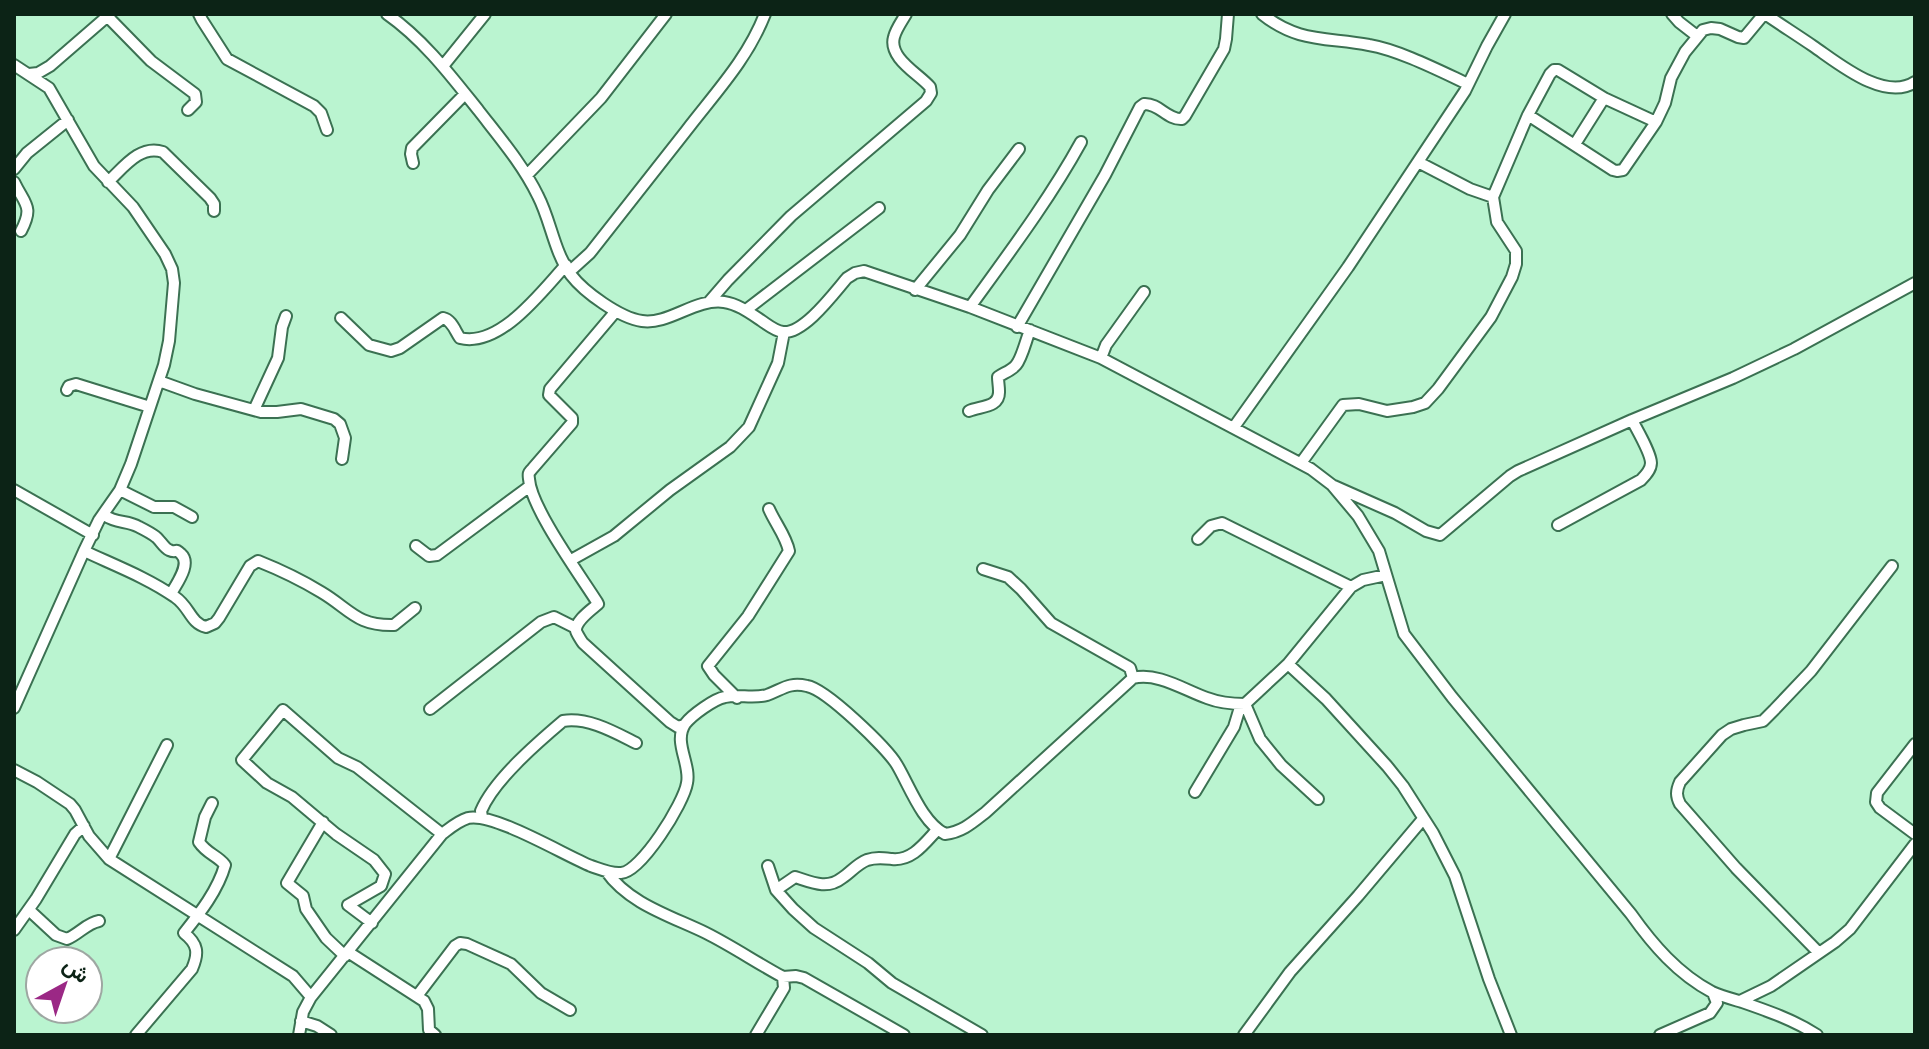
<svg xmlns="http://www.w3.org/2000/svg" width="1929" height="1049" viewBox="0 0 1929 1049" font-family="'PT Sans Narrow',Vazirmatn,sans-serif">
  <rect width="100%" height="100%" fill="#baf4d0"/>
  <g fill="none" stroke-linecap="round" stroke-linejoin="round">
    <defs>
      <path id="minor" d="M199,14L202,20L227,59L314,106L321,113L327,130
        M387,14C424,40 451,76 479,111C500,138 523,165 538,196C551,221 554,252 571,275C584,292 620,318 642,321C669,325 695,298 724,302C738,304 750,313 762,321C768,325 775,331 783,332C804,334 834,293 847,278L855,273L864,271L970,307L1101,358L1311,469L1332,485L1358,516L1379,551L1404,634L1452,697L1631,914C1653,945 1678,974 1712,992C1721,996 1732,999 1742,1002C1768,1011 1794,1020 1817,1035
        M1262,14C1298,43 1327,37 1369,45C1399,50 1440,71 1468,84
        M1672,14L1679,22L1697,36
        M1765,14C1781,25 1797,35 1813,46C1838,63 1884,102 1915,82
        M107,16L151,61L195,94L196,102L188,110
        M14,65L49,88L94,166L133,207L165,254L172,269L174,283L169,341L164,365L131,464L120,490L99,520L84,551L14,708
        M443,66L485,14
        M29,74L38,73L50,66L110,14
        M1528,115L1550,74L1554,70H1558L1604,98L1656,122
        M1575,144L1604,98
        M1418,162L1470,189L1493,197
        M413,163L411,154L412,148L465,94
        M14,169L27,153L68,120
        M527,175L601,98L666,14
        M14,182C25,205 34,206 21,231
        M108,182C123,168 140,144 163,152L210,198L214,204V211
        M569,272L590,253C622,212 654,172 686,131C715,93 747,60 765,14
        M915,290L960,235L988,190L1019,149
        M709,302L728,280L791,216L926,101L931,93L930,87C919,74 888,58 894,37C896,29 902,21 906,14
        M970,307C1009,253 1049,200 1081,142
        M746,310L879,208
        M616,311L550,389L549,395L572,418V423L533,468C529,473 528,472 529,479C531,508 580,575 597,602L598,604C591,610 575,621 576,631C576,632 582,642 583,643L670,722L678,727L684,725
        M341,318L369,345L391,351L400,348L443,318C452,320 455,331 460,338C500,348 542,291 566,265
        M1017,327L1105,175L1140,107L1144,104C1159,103 1167,120 1182,119L1185,116L1224,49L1226,39L1228,14
        M1101,358L1106,345L1144,292
        M159,381L195,394L261,412H277L301,409L334,419L340,424L345,438L342,459
        M67,390L69,386L76,384L150,407
        M254,410L278,358L282,327L286,316
        M969,411C980,406 1000,408 999,391C999,386 998,382 998,377C1004,373 1012,370 1016,365C1022,358 1026,340 1030,330
        M1234,427L1348,267L1465,91L1487,46L1505,14
        M1301,463L1343,405L1359,404L1387,411L1413,407L1425,403L1438,389L1491,317L1512,277L1516,264V251L1497,222L1493,197L1528,115L1613,170L1617,171L1623,170L1656,122L1665,103L1671,78L1685,52L1703,30L1711,28L1720,29L1738,37L1744,38L1764,14
        M1334,486L1395,513L1426,531L1440,535L1510,476L1518,471L1632,420L1733,378L1794,349L1915,283
        M14,490L93,535
        M120,490L154,507H174L192,517
        M104,515C117,524 127,520 139,527C145,530 151,533 156,537C160,540 164,548 169,550C178,554 174,547 181,554C192,564 176,584 171,594
        M1558,525L1641,480C1645,476 1651,470 1651,463C1651,453 1637,430 1632,420
        M1198,539L1211,526L1222,523L1351,587
        M416,546L429,556L437,555L530,486
        M84,551C114,565 148,578 175,597C190,607 190,623 206,627L215,623L219,618L250,566L258,561C278,569 303,581 321,592C350,609 356,626 394,625L415,608
        M571,560L614,536L670,490L730,447L749,427L778,363L784,332
        M983,569L1008,577L1021,589L1051,623L1127,666L1130,668L1133,678
        M1288,664L1326,699L1387,766L1403,786L1433,833L1455,876L1489,979L1511,1035
        M737,698L714,675L708,666L748,616L789,551C786,536 775,523 769,509
        M1245,704L1260,739L1281,765L1318,799
        M430,709L541,622L554,617L576,628
        M1915,744L1877,793L1876,802L1880,808L1915,834
        M14,770L37,782L70,804L75,810L89,836L109,859L293,976L311,997
        M1195,792L1234,727L1241,704
        M482,817L481,811C494,780 537,743 563,721C588,717 614,732 636,743
        M323,822L287,883L303,896L306,909L326,938L345,956
        M109,859L167,745
        M768,866L776,890L793,909L814,928L868,963L892,983L982,1035
        M606,871C629,904 671,916 706,933C732,946 757,963 783,977L796,976L804,978L904,1035
        M776,890L795,877C811,882 827,890 842,878C851,872 857,864 867,860C876,857 883,858 892,859C912,861 924,844 937,830
        M29,910L56,935L67,939C79,934 87,923 99,921
        M372,923L348,905L381,886L385,874L374,860L336,834L292,797L267,783L242,760L283,710L338,758L357,767L442,834
        M14,930L36,899L75,834L84,826
        M348,952L424,1001L428,1009L429,1030L435,1035
        M1819,953L1736,868L1680,804C1676,796 1676,791 1680,782L1722,735L1731,729L1744,725L1763,721L1774,710L1811,671L1892,566
        M417,996L455,946L460,943L467,944L511,964L541,993L570,1010
        M1740,1001L1771,986L1835,942L1850,929L1915,844
        M301,1021L317,1026L331,1035
        M136,1035L192,969C199,953 198,944 184,933C200,913 218,890 225,865C217,855 207,854 199,842L205,817L212,803
        M299,1035L303,1012L311,997L442,834C450,828 458,821 468,818C493,812 564,855 591,866C600,869 611,874 621,873C641,872 684,803 687,783C691,764 673,742 685,724C692,715 714,699 725,697C739,694 752,699 767,695C783,689 789,682 807,686C826,689 887,748 897,765C910,787 922,822 945,834C962,832 972,823 986,812L1133,678C1158,672 1184,690 1207,698C1220,703 1232,704 1245,704L1288,664L1351,587L1363,580L1386,575
        M756,1035L784,988L783,977
        M1244,1035L1290,972L1358,896L1423,819
        M1660,1035L1710,1013L1717,1003L1713,993"/>
    </defs>
    <use href="#minor" stroke="#3b7152" stroke-width="14"/>
    <use href="#minor" stroke="#fff" stroke-width="10"/>
  </g>
  <rect width="1929" height="1049" fill="none" stroke="#0c2316" stroke-width="32"/>
  <g transform="translate(64 985) rotate(40)"><circle r="38" fill="#ffffff" stroke="#9ea7a2" stroke-width="2"/>
  <path d="M0-6L14 30L0 20L-14 30Z" fill="#9b2885"/>
  <text y="-12" font-size="22" font-weight="bold" text-anchor="middle" fill="#0c2316">ش</text>
  </g>
</svg>
